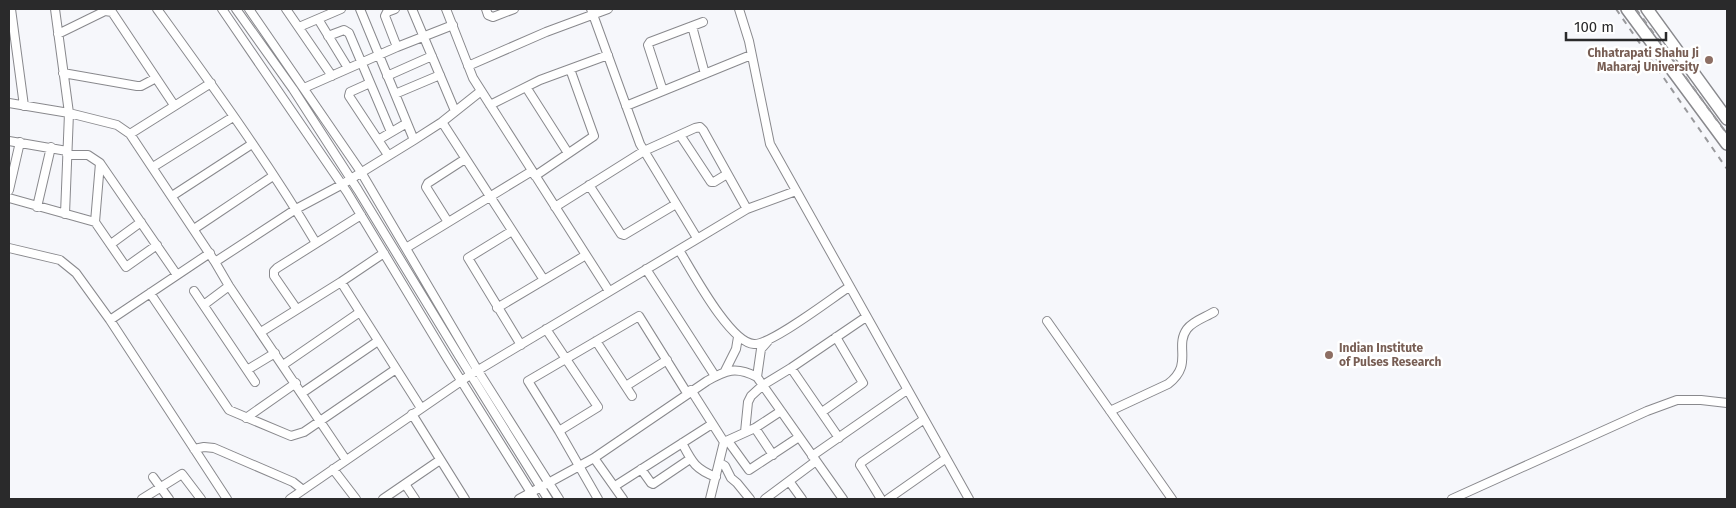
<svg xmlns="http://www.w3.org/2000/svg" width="1736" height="508" viewBox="0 0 1736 508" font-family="'Fira Sans',sans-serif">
  <rect width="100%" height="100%" fill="#f6f7fb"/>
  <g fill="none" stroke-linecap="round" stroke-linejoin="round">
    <defs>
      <path id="minor" d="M11,9L24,106
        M55,9L69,113L65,214
        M157,9C212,85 268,162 316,243
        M222,9L347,192L447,358L535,499
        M236,9L293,89L358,190L459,356L548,499
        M249,9L361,172L478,371L559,499
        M286,9L332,76
        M360,9L414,140
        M395,9L387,12L385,16L397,47
        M412,9L455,111
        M446,9L473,78L609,291
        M486,9L488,15L493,17L514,9
        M591,9L640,144L697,238
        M739,9L749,41L770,144L969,499
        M318,19L348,68
        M692,26L705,74
        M299,27L341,9
        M58,34L105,11L112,12L174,105
        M328,36L344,30L349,33L391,132
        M468,66L546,32L608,9
        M63,73L137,86H141L156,78
        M387,76L432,56
        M370,83L350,92L349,96L388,155
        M526,87L568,153
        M304,88L397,47L453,25
        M663,91L648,45L650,42L703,22
        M395,94L440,75
        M9,103L69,113L117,125L130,134L215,262L229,286L346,460
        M490,105L540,80L608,55
        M626,106L751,55
        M442,122L544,280
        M130,134L211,83
        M680,135L711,182H714L727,174
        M378,140L407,123
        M9,141L67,151
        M67,155H88L100,163
        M153,167L233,117
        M535,176L594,136L570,69
        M589,185L621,234L624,235L676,204
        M9,190L20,142
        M172,196L252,144
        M9,198L95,222
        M37,207L51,147
        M555,207L644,151L695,128L700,127L703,130L747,209
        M448,222L426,187L428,183L465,159
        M194,229L273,176
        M512,231L468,258L521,345
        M111,244L141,222
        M157,245L126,267L95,222L100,163L177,275
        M9,248L60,260L76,273L110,320L227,499
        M406,248L532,171
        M679,250C692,271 730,343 754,344C771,345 832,298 849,287
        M215,262L296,209L341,185L414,140L442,122L481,91
        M646,269L715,376
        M341,282L421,408
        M194,291L255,382
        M150,293L229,410L291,436L304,432L396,369
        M205,304L229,286
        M296,308L274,276V271L277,268L361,215
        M497,308L586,255
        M110,320L210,253
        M1047,321L1172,499
        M546,329L598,407L559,431
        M261,332L341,282L384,253
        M596,341L632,396
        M283,365L360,312
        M791,368L839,438
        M247,370L275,353
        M725,371L736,349L738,337
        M757,377L761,349L768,341
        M626,386L667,360
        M691,390L724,442L710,499
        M302,393L378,341
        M1110,411L1168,384C1194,364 1174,347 1187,329C1193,321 1206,317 1214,312
        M822,412L863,383L836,337
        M412,414L465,499
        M246,418L296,383
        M755,428L773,455
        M745,432L748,402L751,396L763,385L791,368L866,317
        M728,441L749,470L799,437
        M724,442L755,428L781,411
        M682,443C692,462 695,469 716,477
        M194,449L204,447L214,448L293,482L303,490
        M812,456L907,390
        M594,458L623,499
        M720,463L725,466L731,478L737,483L750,499
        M333,469L356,499
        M641,469L651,483L653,484L690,459
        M153,477L169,499
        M789,481L802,499
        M405,484L415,499
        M615,486L712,424
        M142,499L182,474L201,499
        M290,499L470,375L747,209L796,191
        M383,499L440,460
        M519,499L594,458L707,381C726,370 736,366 757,377L843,499
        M598,499L559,431L528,381L639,316L687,393
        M765,499L816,461
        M881,499L862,468L860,465L862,462L923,420
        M888,499L945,459
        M1452,499L1647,411L1677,400H1701L1727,403"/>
      <path id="highway" d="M1627,9L1727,144
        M1647,9L1727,119"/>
    </defs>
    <use href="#minor" stroke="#89898d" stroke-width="10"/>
    <use href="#highway" stroke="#89898d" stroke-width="14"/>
    <use href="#minor" stroke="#fff" stroke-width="8"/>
    <use href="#highway" stroke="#fff" stroke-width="11"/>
    <path stroke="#99999c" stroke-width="2" stroke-dasharray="6 6" stroke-linecap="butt" d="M1616,9L1727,169
      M1636,9L1727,134"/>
  </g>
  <g fill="#8d6e63" stroke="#fff" stroke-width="2">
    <circle cx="1709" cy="60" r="5"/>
    <circle cx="1329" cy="355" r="5"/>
  </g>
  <g text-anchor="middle" stroke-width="5" stroke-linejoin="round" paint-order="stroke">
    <g font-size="12" font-weight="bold" fill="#785e54" stroke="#fff" text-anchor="end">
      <text x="1699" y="57">Chhatrapati Shahu Ji<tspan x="1699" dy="14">Maharaj University</tspan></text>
      <text x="1339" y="352" text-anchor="start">Indian Institute<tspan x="1339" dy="14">of Pulses Research</tspan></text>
    </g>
  </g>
  <rect width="1736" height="508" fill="none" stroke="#2a2a2b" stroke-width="20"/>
  <path d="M1566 32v8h100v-8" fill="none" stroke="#2a2a2b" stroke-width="2.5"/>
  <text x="1574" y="32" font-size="15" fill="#2a2a2b" stroke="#ffffff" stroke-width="4" paint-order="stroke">100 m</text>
</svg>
